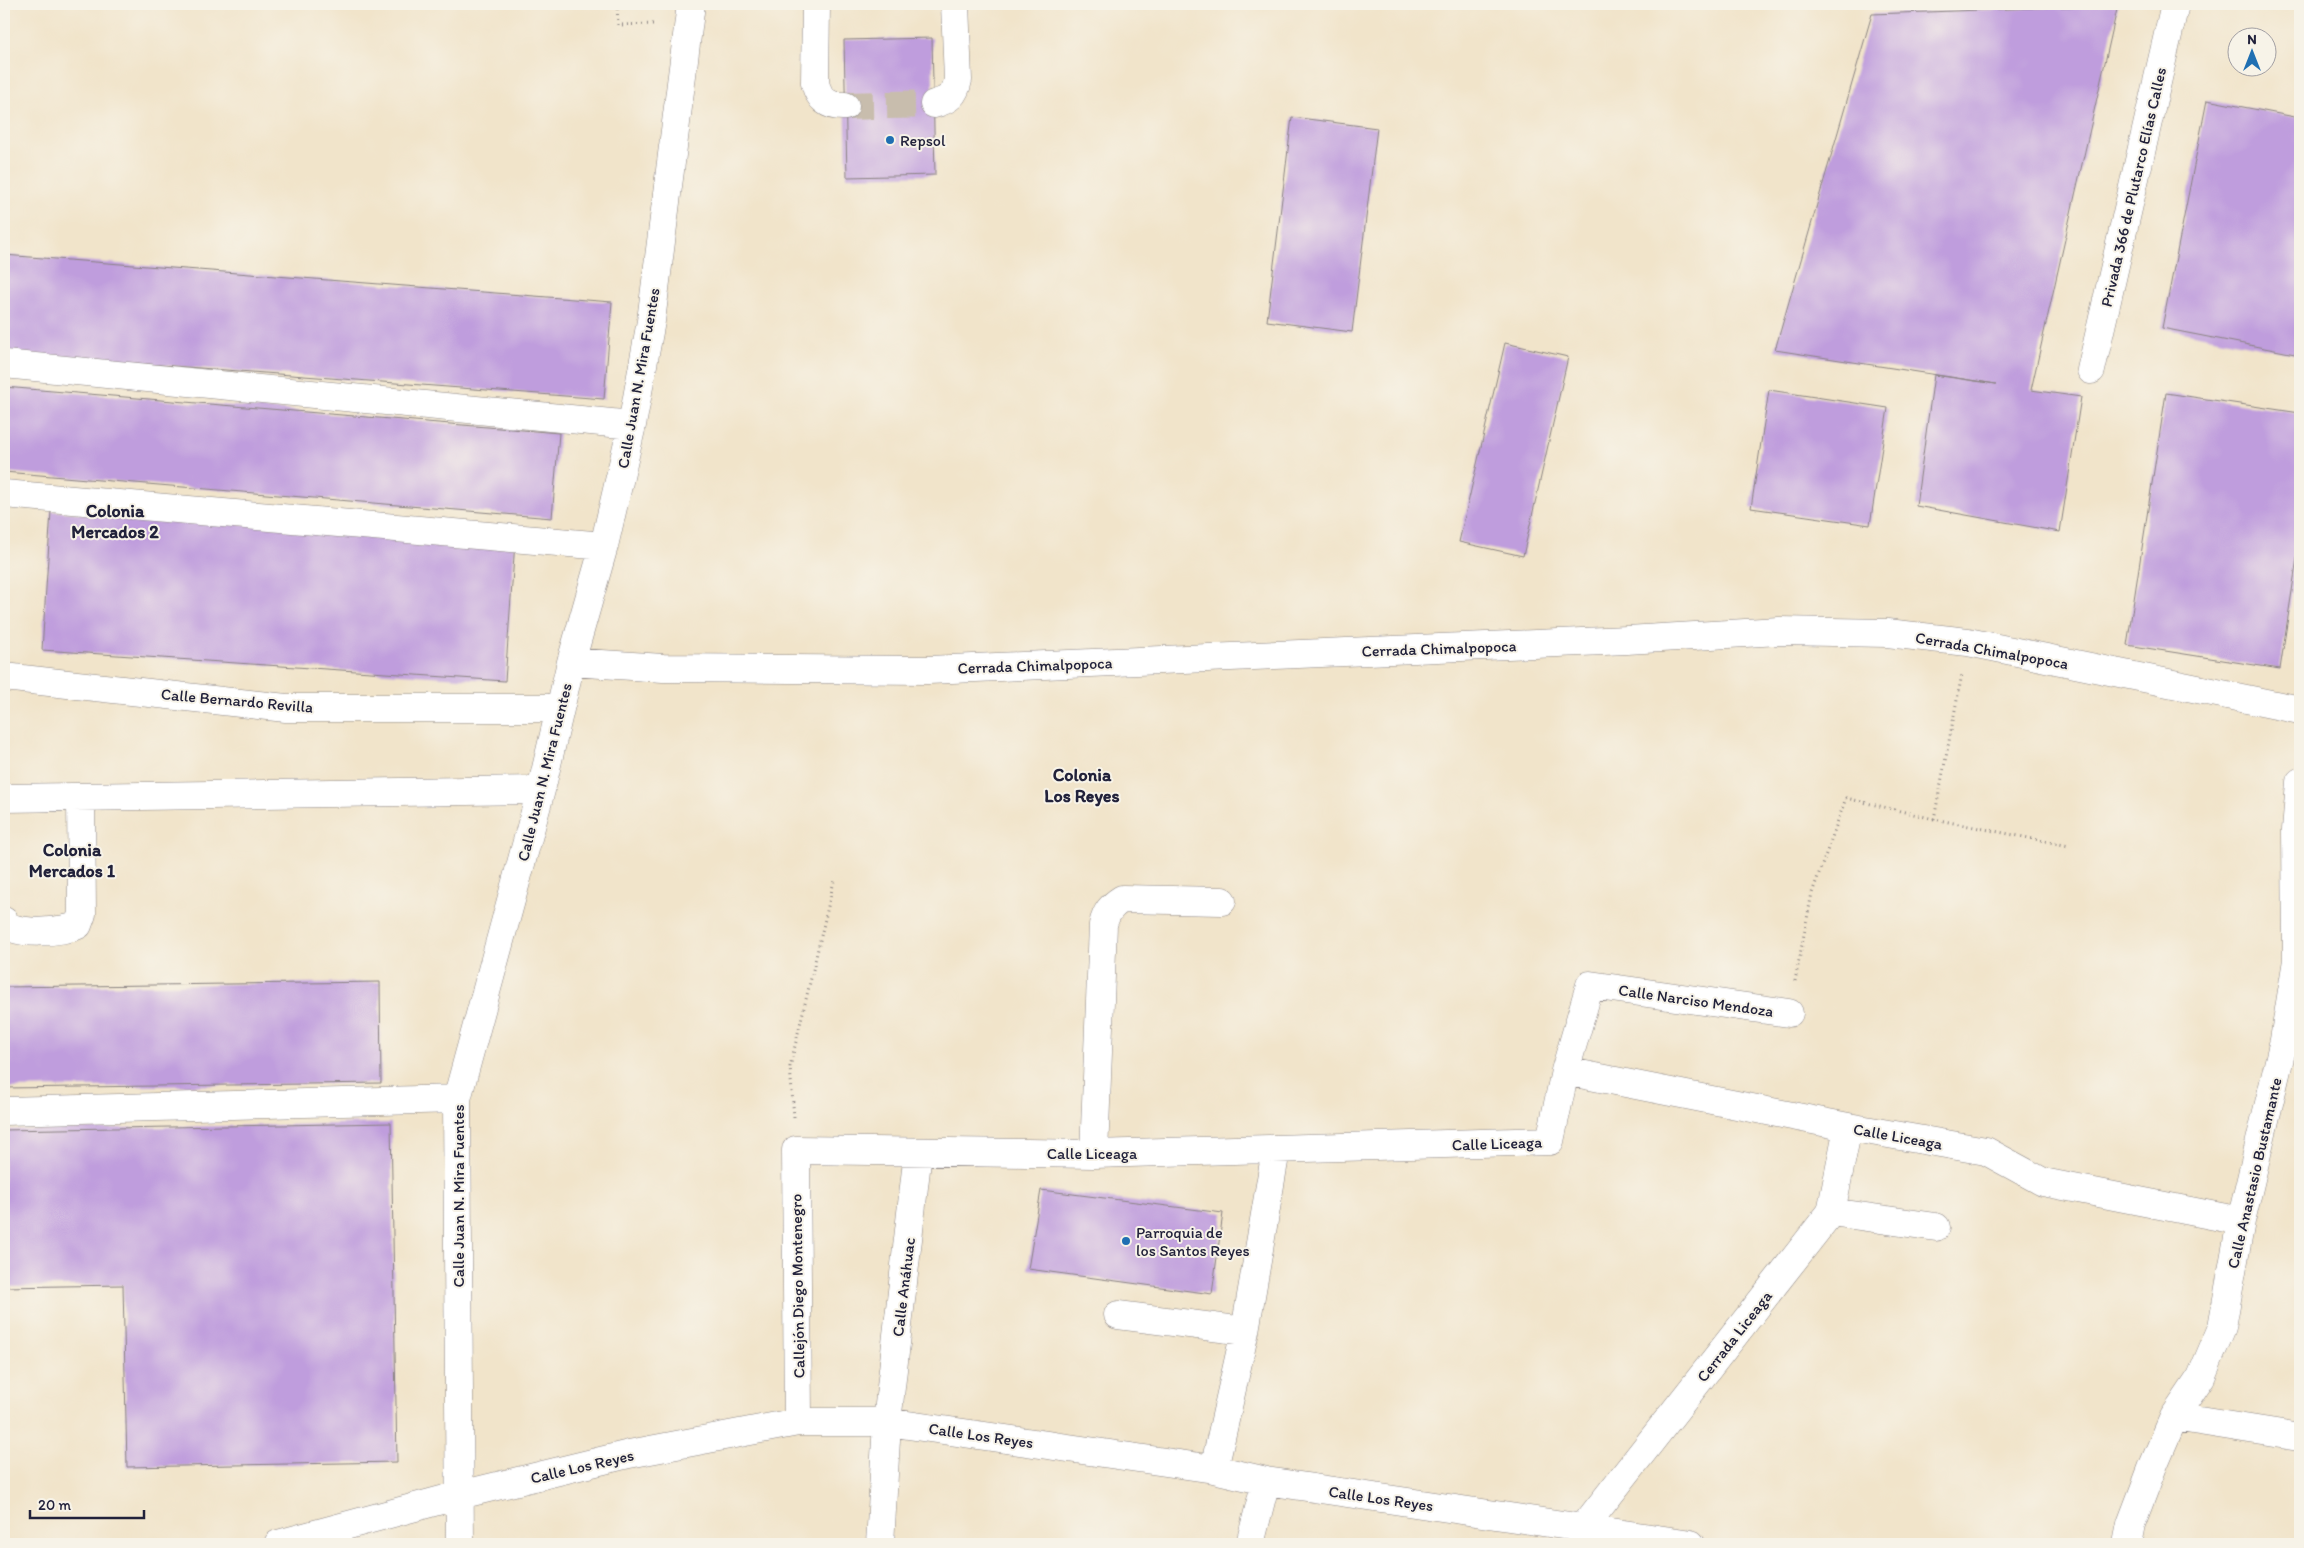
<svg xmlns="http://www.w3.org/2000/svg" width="2304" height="1548" viewBox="0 0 2304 1548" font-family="Itim,sans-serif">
  <rect width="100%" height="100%" fill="#f7f3e8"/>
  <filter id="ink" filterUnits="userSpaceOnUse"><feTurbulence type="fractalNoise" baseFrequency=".02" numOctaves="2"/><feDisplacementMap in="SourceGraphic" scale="10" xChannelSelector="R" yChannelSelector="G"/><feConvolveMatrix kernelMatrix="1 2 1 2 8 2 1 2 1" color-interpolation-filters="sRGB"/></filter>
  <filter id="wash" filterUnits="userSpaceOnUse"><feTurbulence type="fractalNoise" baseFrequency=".0096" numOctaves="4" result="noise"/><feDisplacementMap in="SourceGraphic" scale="20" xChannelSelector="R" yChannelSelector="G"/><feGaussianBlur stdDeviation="1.12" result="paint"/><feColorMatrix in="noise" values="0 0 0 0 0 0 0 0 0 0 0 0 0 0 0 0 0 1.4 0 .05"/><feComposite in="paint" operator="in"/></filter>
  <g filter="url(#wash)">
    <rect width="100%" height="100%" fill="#f1e4ca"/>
    <g id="blocks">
      <path fill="#bf9ddd" d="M2118,5L2031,390L2081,397L2060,532L1916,506L1934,375L1996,384L1775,350L1872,14Z
        M932,38L935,175L847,177L844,40Z
        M2207,100L2300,118V355L2162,328Z
        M1292,117L1377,128L1352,332L1267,321Z
        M4,255L612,302L604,399L4,353Z
        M1505,343L1568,357L1523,556L1459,542Z
        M4,387L559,433L552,518L4,472Z
        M1769,390L1888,408L1870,525L1751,508Z
        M2166,393L2300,413V539L2280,669L2127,645Z
        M51,511L515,542L505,681L42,650Z
        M380,982L381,1083L4,1088V987Z
        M391,1123L397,1462L127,1467L123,1285L4,1287V1130Z
        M1041,1190L1223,1213L1212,1294L1028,1269Z"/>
    </g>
  </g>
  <g filter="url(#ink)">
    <use href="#blocks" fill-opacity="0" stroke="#8a8382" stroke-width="1"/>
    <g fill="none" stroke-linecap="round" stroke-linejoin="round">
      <path stroke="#c8bdad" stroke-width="28" stroke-dasharray="28 14" stroke-linecap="butt" d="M845,106L934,104"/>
      <defs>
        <path id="minor" d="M816,4L815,83C819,99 828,107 845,106
          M934,104C949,100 955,95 958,80L955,4
          M4,364L632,425
          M2091,370L2175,4
          M4,494L604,546
          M571,662L663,668L928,670L1627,640L1779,631L1887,633L1968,642L2300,710
          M4,677L286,708H560
          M4,798L541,790
          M4,921C10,937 65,932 78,925L82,914L81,797
          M1565,1071L1590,985L1789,1013
          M4,1111L457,1099
          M1094,1154L1103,925C1106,912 1111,906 1122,899L1222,901
          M1831,1212L1936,1227
          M1118,1315L1245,1331
          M2174,1417L2300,1437
          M798,1422L796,1150L1094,1154L1550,1141L1565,1071L1848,1127L1986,1151L2043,1182L2241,1221
          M1214,1469L1245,1331L1276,1150
          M1583,1528L1831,1212L1848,1127
          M278,1544L460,1495L629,1454L798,1422H887L1214,1469L1266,1481L1691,1544
          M460,1544L457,1099L541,790L571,662L604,546L632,425L651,321L691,4
          M880,1544L887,1422L918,1152
          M1250,1544L1266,1481
          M2127,1544L2131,1524L2153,1466L2174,1417L2201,1377L2222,1327L2241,1221L2284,1040L2297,960L2296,830L2300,782"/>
      </defs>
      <use href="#minor" stroke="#8a8382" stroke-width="29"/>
      <path stroke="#8a8382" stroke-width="3" stroke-dasharray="1 4" stroke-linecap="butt" d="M617,4L618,25L655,24
        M1934,819L1962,674
        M1795,981L1812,893L1846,798L1934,819L2069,846
        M794,1117L790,1067L834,881"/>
      <use href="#minor" stroke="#fff" stroke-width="28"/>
    </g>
  </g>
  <g fill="#1f6fb2" stroke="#f7f3e8" stroke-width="2">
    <circle cx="890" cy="140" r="5"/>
    <circle cx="1126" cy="1241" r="5"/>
  </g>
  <g text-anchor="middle" stroke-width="4" stroke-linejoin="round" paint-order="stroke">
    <g font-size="16" fill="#22223b" stroke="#f7f3e8" text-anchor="start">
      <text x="900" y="146">Repsol</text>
      <text x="1136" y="1238">Parroquia de<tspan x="1136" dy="18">los Santos Reyes</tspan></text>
    </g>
    <g font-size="16" fill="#22223b" stroke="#f7f3e8">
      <text transform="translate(2133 187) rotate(-77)" y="6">Privada 366 de Plutarco Elías Calles</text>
      <text transform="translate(638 378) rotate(-80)" y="6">Calle Juan N. Mira Fuentes</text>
      <text transform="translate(1439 648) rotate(-2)" y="6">Cerrada Chimalpopoca</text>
      <text transform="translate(1992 650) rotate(10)" y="6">Cerrada Chimalpopoca</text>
      <text transform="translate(1035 665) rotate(-2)" y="6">Cerrada Chimalpopoca</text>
      <text transform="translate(237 700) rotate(5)" y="6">Calle Bernardo Revilla</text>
      <text transform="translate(544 772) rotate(-76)" y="6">Calle Juan N. Mira Fuentes</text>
      <text transform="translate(1696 1000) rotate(8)" y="6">Calle Narciso Mendoza</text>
      <text transform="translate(1898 1136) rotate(10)" y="6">Calle Liceaga</text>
      <text transform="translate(1497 1143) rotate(-2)" y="6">Calle Liceaga</text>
      <text x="1092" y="1159">Calle Liceaga</text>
      <text transform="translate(2254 1173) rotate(-77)" y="6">Calle Anastasio Bustamante</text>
      <text transform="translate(458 1196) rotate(-90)" y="6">Calle Juan N. Mira Fuentes</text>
      <text transform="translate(797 1286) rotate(-91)" y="6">Callejón Diego Montenegro</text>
      <text transform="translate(903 1287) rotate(-83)" y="6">Calle Anáhuac</text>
      <text transform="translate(1734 1336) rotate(-52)" y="6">Cerrada Liceaga</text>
      <text transform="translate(981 1435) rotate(8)" y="6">Calle Los Reyes</text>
      <text transform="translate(582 1466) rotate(-13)" y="6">Calle Los Reyes</text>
      <text transform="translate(1381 1498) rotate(8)" y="6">Calle Los Reyes</text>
    </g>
    <g font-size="18" font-weight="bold" fill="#22223b" stroke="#f7f3e8">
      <text x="115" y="517">Colonia<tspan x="115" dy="21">Mercados 2</tspan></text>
      <text x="1082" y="781">Colonia<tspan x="1082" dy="21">Los Reyes</tspan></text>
      <text x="72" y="856">Colonia<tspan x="72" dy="21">Mercados 1</tspan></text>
    </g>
  </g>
  <rect width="2304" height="1548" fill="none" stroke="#f7f3e8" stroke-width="20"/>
  <g transform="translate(2252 52)"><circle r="24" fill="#f7f3e8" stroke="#a29fa3"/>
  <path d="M0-4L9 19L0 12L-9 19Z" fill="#1f6fb2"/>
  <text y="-8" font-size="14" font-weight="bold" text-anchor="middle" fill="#22223b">N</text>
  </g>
  <path d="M30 1510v8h114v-8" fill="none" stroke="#22223b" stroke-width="2.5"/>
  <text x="38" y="1510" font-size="15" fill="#22223b" stroke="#f7f3e8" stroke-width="4" paint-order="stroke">20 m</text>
</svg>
